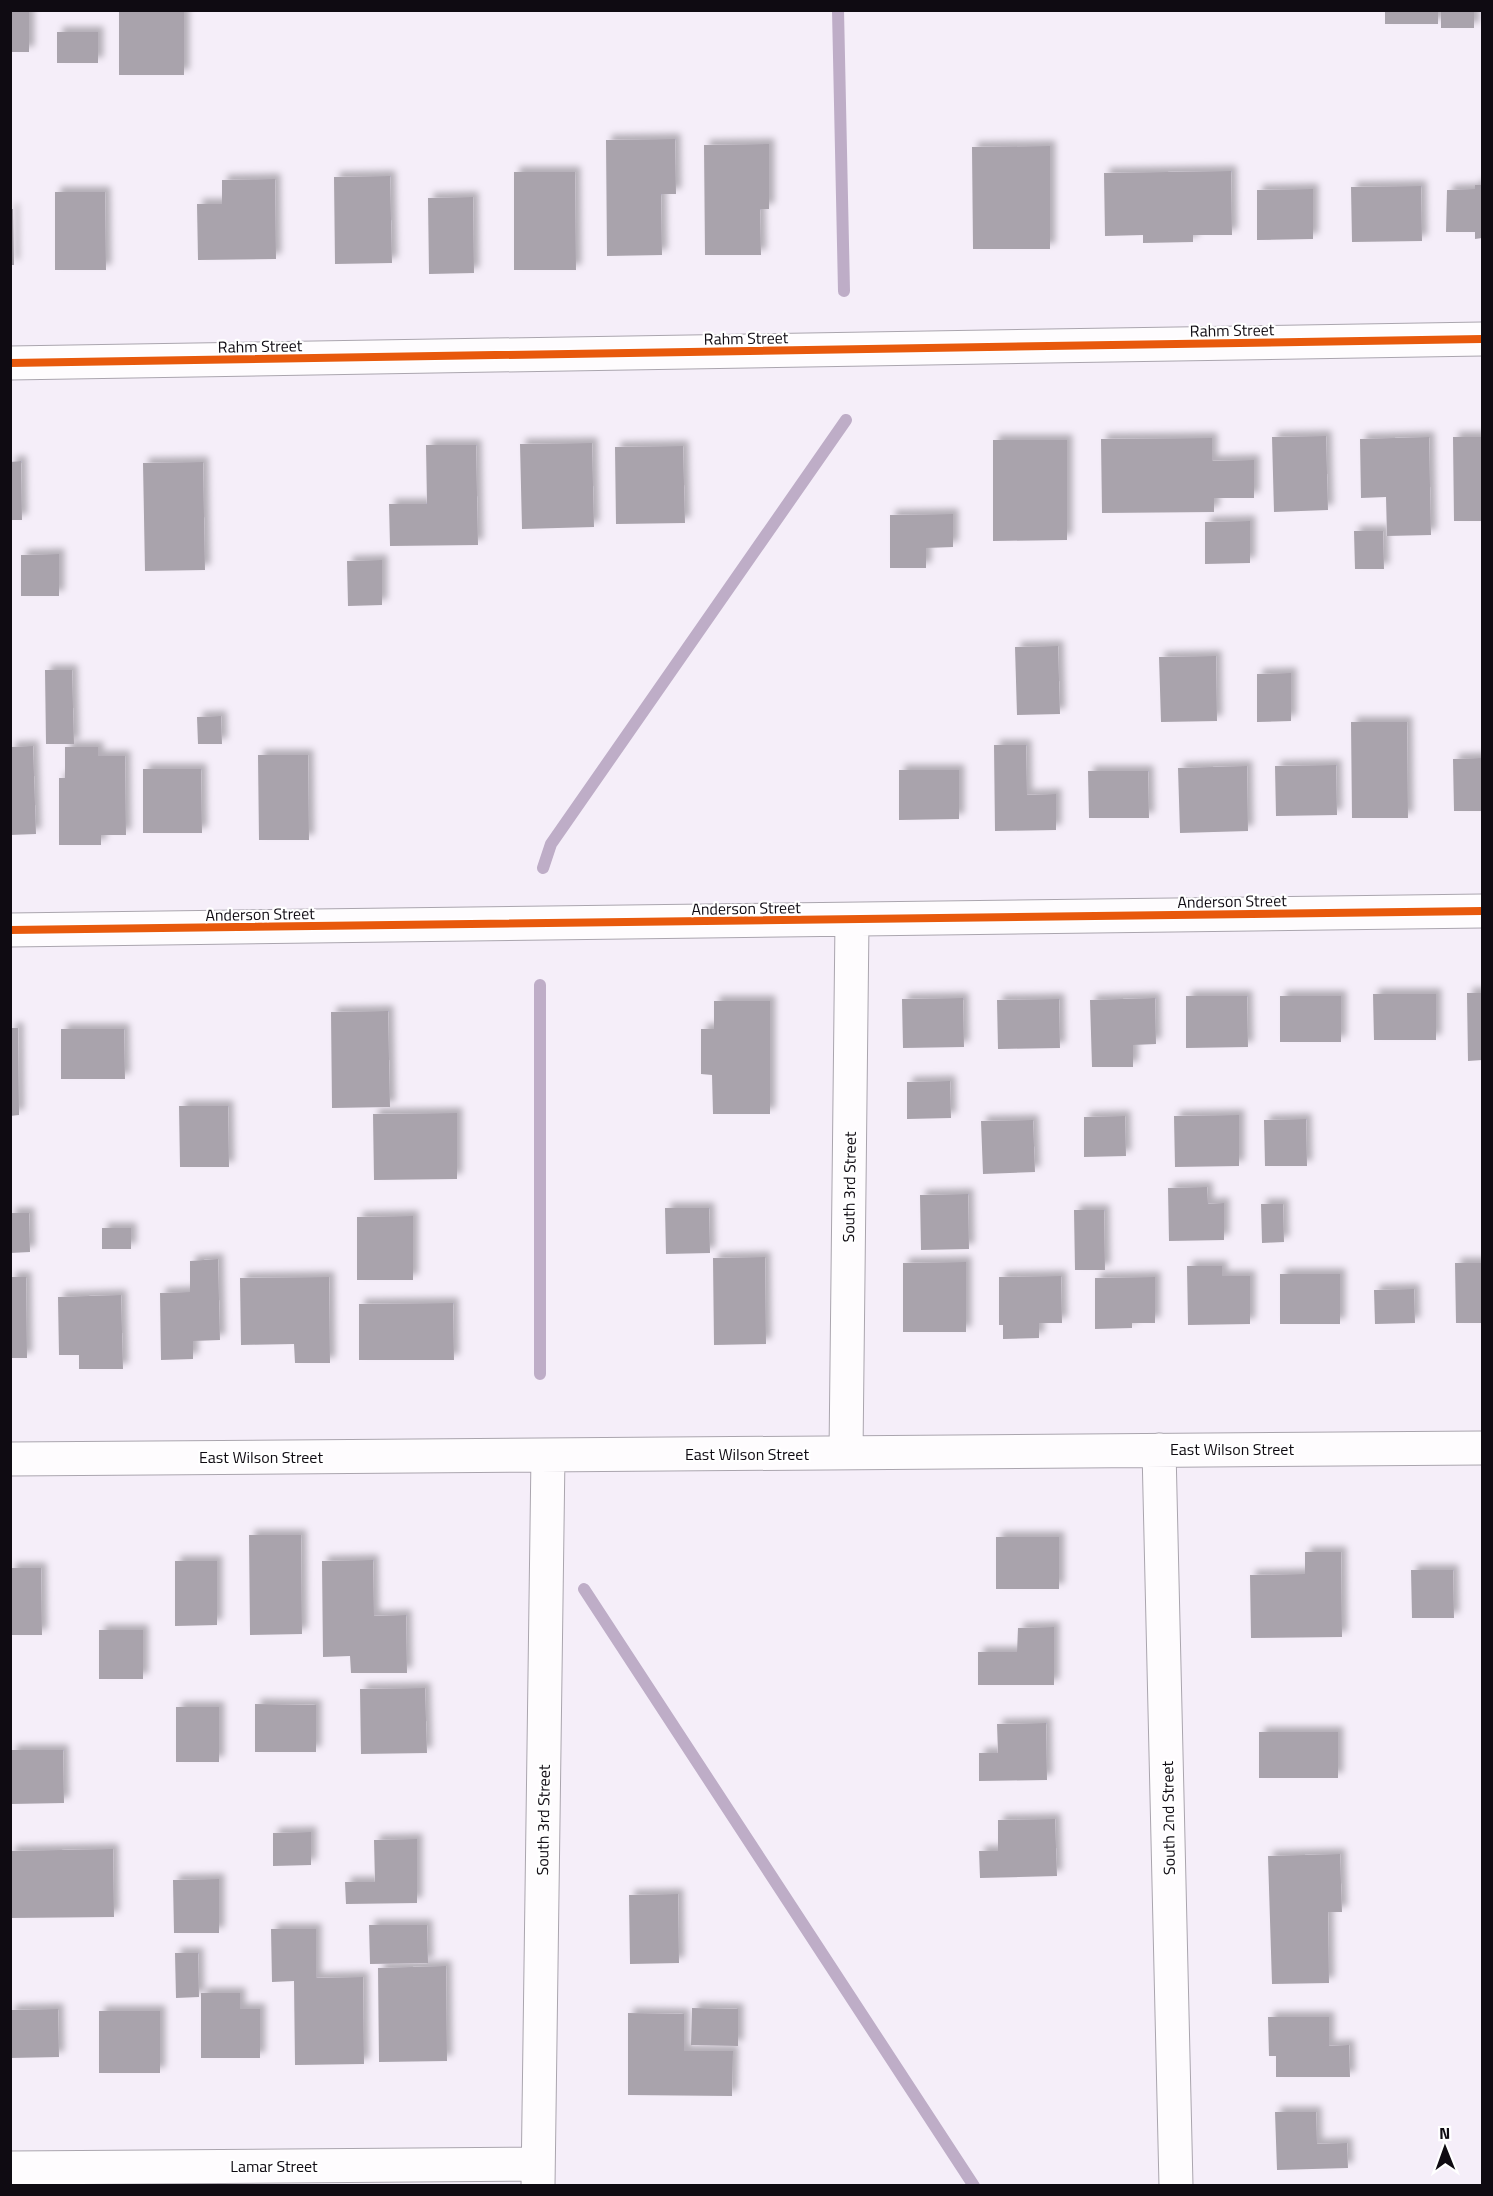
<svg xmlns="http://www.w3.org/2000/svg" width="1493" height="2196" viewBox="0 0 1493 2196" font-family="'Titillium Web',sans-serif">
  <defs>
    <filter id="shadow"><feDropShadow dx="5.5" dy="-5.5" stdDeviation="3" flood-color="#0004"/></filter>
  </defs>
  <rect width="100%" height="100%" fill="#f5eef9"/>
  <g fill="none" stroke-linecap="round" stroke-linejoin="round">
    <path stroke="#beadc7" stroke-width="12" d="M838,10L844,291
      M543,868L551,844L846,420
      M540,1374V985
      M584,1589L974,2186"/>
  </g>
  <path fill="#a9a3ac" filter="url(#shadow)" d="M10,10H29V52H10Z
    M119,10H184V75H119Z
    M1385,10H1438V24H1385Z
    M1441,10H1474V28H1441Z
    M57,32H98V63H57Z
    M675,139L676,194H661L662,255L607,256L606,140Z
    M769,144V209H760L761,255H705L704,145Z
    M1050,146V249H973L972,147Z
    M1231,171L1232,235H1193V242L1143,243V235L1105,236L1104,173Z
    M514,172H575L576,270H514Z
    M390,176L392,263L335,264L334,177Z
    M275,179L276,259L198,260L197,204H222V180Z
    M1475,185H1482V238L1475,239V232H1446L1447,190L1475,189Z
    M1421,186L1422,241L1352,242L1351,187Z
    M1313,189V239L1257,240V190Z
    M55,192H105L106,270H55Z
    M473,197L474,273L429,274L428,198Z
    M10,209H13L14,265H10Z
    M1326,436L1328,510L1274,512L1272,437Z
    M1429,437L1431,535L1387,536L1386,497L1361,498L1360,439Z
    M1453,437H1482V521H1454Z
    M1212,438V461L1254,460V498H1214V512L1102,513L1101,439Z
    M993,440H1067V540L993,541Z
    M592,443L594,527L522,529L520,444Z
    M426,445H476L478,545L390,546L389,504H427Z
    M683,446L685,523L616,524L615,447Z
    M21,461L22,520H10V462Z
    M203,462L205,570L145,571L143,463Z
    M953,514V547L926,548V568H890V515Z
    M1250,521V563L1205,564V522Z
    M1354,531H1383L1384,569H1355Z
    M59,554V596H21V555Z
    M382,560V605L348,606L347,561Z
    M1058,646L1060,714L1017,715L1015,647Z
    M1216,656L1217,721L1161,722L1159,657Z
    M45,670H72L74,744H46Z
    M1291,673V721L1257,722V674Z
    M221,716L222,744H198L197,717Z
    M1351,722H1407L1408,818H1352Z
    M994,745H1026L1027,795L1056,794V830L995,831Z
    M33,746L36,834L10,835V747Z
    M65,747H98V756H125L126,835H101V845H59V778H65Z
    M258,755H308L309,840H259Z
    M1482,758V811H1454L1453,759Z
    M1336,765L1337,815L1276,816L1275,766Z
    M1247,766L1248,831L1180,833L1178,768Z
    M143,769H201L202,833H143Z
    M899,770H959V819L899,820Z
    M1088,771H1148L1149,818H1089Z
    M1467,993H1482V1060L1468,1061Z
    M1373,994H1436V1040H1374Z
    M1186,996H1247L1248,1047L1186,1048Z
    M1280,996H1341V1042H1280Z
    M963,998L964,1047L903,1048L902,999Z
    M1155,998L1156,1044L1133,1045V1067H1092L1090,1000Z
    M1059,999L1060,1048L998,1049L997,1000Z
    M714,1001H770V1114H713L712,1075L701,1074V1029H714Z
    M388,1011L390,1107L332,1108L331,1012Z
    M10,1028H18L19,1115L10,1116Z
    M61,1029H124L125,1079H61Z
    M950,1081L951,1118L907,1119V1082Z
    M179,1106H228L229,1167H180Z
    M457,1113V1179L374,1180L373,1114Z
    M1239,1115V1166L1175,1167L1174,1116Z
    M1125,1116L1126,1156L1084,1157V1117Z
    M1306,1119L1307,1166H1265L1264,1120Z
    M1033,1120L1035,1172L983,1174L981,1121Z
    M1207,1187L1208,1204L1224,1203V1240L1169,1241L1168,1188Z
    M968,1194L969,1249L921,1250L920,1195Z
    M1261,1204H1283L1284,1242L1262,1243Z
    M665,1208H709L710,1253L666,1254Z
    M1074,1210H1104L1105,1270H1075Z
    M10,1213H29L30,1252L10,1253Z
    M413,1216V1280H357V1217Z
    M102,1228H131V1249H102Z
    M765,1257L766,1344L714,1345L713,1258Z
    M218,1259L220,1340L193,1341V1359L161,1360L160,1293L190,1292V1261Z
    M966,1262V1332H903V1263Z
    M1455,1263H1482V1323H1456Z
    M1187,1266H1222V1276H1250V1324L1188,1325Z
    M1280,1274H1340V1324H1280Z
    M1061,1276L1062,1323H1039V1338L1003,1339V1325H999V1277Z
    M10,1277H26L27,1358H10Z
    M329,1277L330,1363H295L294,1344L241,1345L240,1278Z
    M1155,1277V1323H1132V1328L1095,1329V1278Z
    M1414,1289L1415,1323L1375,1324L1374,1290Z
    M121,1295L123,1369H79V1355H59L58,1297Z
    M453,1303L454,1360H359V1304Z
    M249,1535H301L302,1634L250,1635Z
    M996,1537H1059V1589H996Z
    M1305,1552H1341L1342,1637L1251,1638L1250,1575L1305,1574Z
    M373,1560L374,1616L406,1615L407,1673H351L350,1656L323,1657L322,1561Z
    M175,1561H217V1625L175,1626Z
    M10,1568H41L42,1635H10Z
    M1411,1570H1453L1454,1618H1412Z
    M1054,1627V1685H978V1652H1017L1018,1628Z
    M99,1630H143V1679H99Z
    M425,1688L427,1753L361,1754L360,1689Z
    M255,1704L316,1705V1752H255Z
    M176,1707H219V1762H176Z
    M1046,1723L1047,1780L979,1781V1753H998L997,1724Z
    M1259,1732H1338V1778H1259Z
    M11,1750H63L64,1803L11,1804Z
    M1055,1819L1057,1876L980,1878L979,1851H998V1820Z
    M311,1832V1865L273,1866V1833Z
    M417,1839V1903L346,1904L345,1882H375L374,1840Z
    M113,1849L114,1917L10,1918V1851Z
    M1340,1854L1342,1912H1328L1329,1983L1272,1984L1268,1856Z
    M219,1879V1933H174L173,1880Z
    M678,1894L679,1963L630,1964L629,1895Z
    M369,1925H427L428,1963L370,1964Z
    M271,1929H316V1978L363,1977L364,2064L295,2065L294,1981L272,1982Z
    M175,1953H198L199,1997L176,1998Z
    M446,1966L447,2061L379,2062L378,1968Z
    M201,1993H240V2009H260V2058H201Z
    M692,2008L738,2009V2046L691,2045Z
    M58,2009L59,2057L10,2058V2010Z
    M99,2011H160V2073H99Z
    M628,2013L684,2014V2051H733L732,2096L628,2095Z
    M1268,2017H1329V2046L1349,2045L1350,2077H1276V2056H1269Z
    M1275,2112H1316L1317,2144L1347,2143L1348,2168L1277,2170Z"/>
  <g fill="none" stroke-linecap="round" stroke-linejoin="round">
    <defs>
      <path id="street" d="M10,363L1482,339
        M10,930L1482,911
        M1159,1450L1176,2186
        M846,1453L852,921
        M10,1459L1482,1448
        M10,2168L538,2164
        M538,2186L548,1455"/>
    </defs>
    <use href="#street" stroke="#aaa5ae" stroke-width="35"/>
    <use href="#street" stroke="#fefcfe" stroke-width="33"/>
    <defs>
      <path id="cycleway" d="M10,363L1482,339
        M10,930L1482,911"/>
    </defs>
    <use href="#cycleway" stroke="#fff" stroke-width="11"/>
    <use href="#cycleway" stroke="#e8590c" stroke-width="8"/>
  </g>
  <g text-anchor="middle" stroke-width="4.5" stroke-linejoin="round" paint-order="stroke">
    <g font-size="16" fill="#0f0b12" stroke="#fff">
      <text transform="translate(1232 330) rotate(-1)" y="6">Rahm Street</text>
      <text transform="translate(746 338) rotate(-1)" y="6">Rahm Street</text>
      <text transform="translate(260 346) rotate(-1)" y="6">Rahm Street</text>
      <text transform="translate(1232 901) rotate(-1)" y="6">Anderson Street</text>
      <text transform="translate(746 908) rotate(-1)" y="6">Anderson Street</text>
      <text transform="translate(260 914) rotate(-1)" y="6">Anderson Street</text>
      <text transform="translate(849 1187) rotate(-89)" y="6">South 3rd Street</text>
      <text x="1232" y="1455">East Wilson Street</text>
      <text x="747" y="1460">East Wilson Street</text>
      <text x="261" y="1463">East Wilson Street</text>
      <text transform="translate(1168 1818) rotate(-91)" y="6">South 2nd Street</text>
      <text transform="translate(543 1820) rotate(-89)" y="6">South 3rd Street</text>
      <text x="274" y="2172">Lamar Street</text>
    </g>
  </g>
  <rect width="1493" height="2196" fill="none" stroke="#0f0b12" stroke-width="24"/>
  <g transform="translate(1445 2148) rotate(359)" stroke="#ffffff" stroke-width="4.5" paint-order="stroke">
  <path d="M0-4.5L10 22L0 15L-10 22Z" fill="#0f0b12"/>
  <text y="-9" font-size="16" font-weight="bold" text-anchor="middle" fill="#0f0b12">N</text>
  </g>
</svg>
